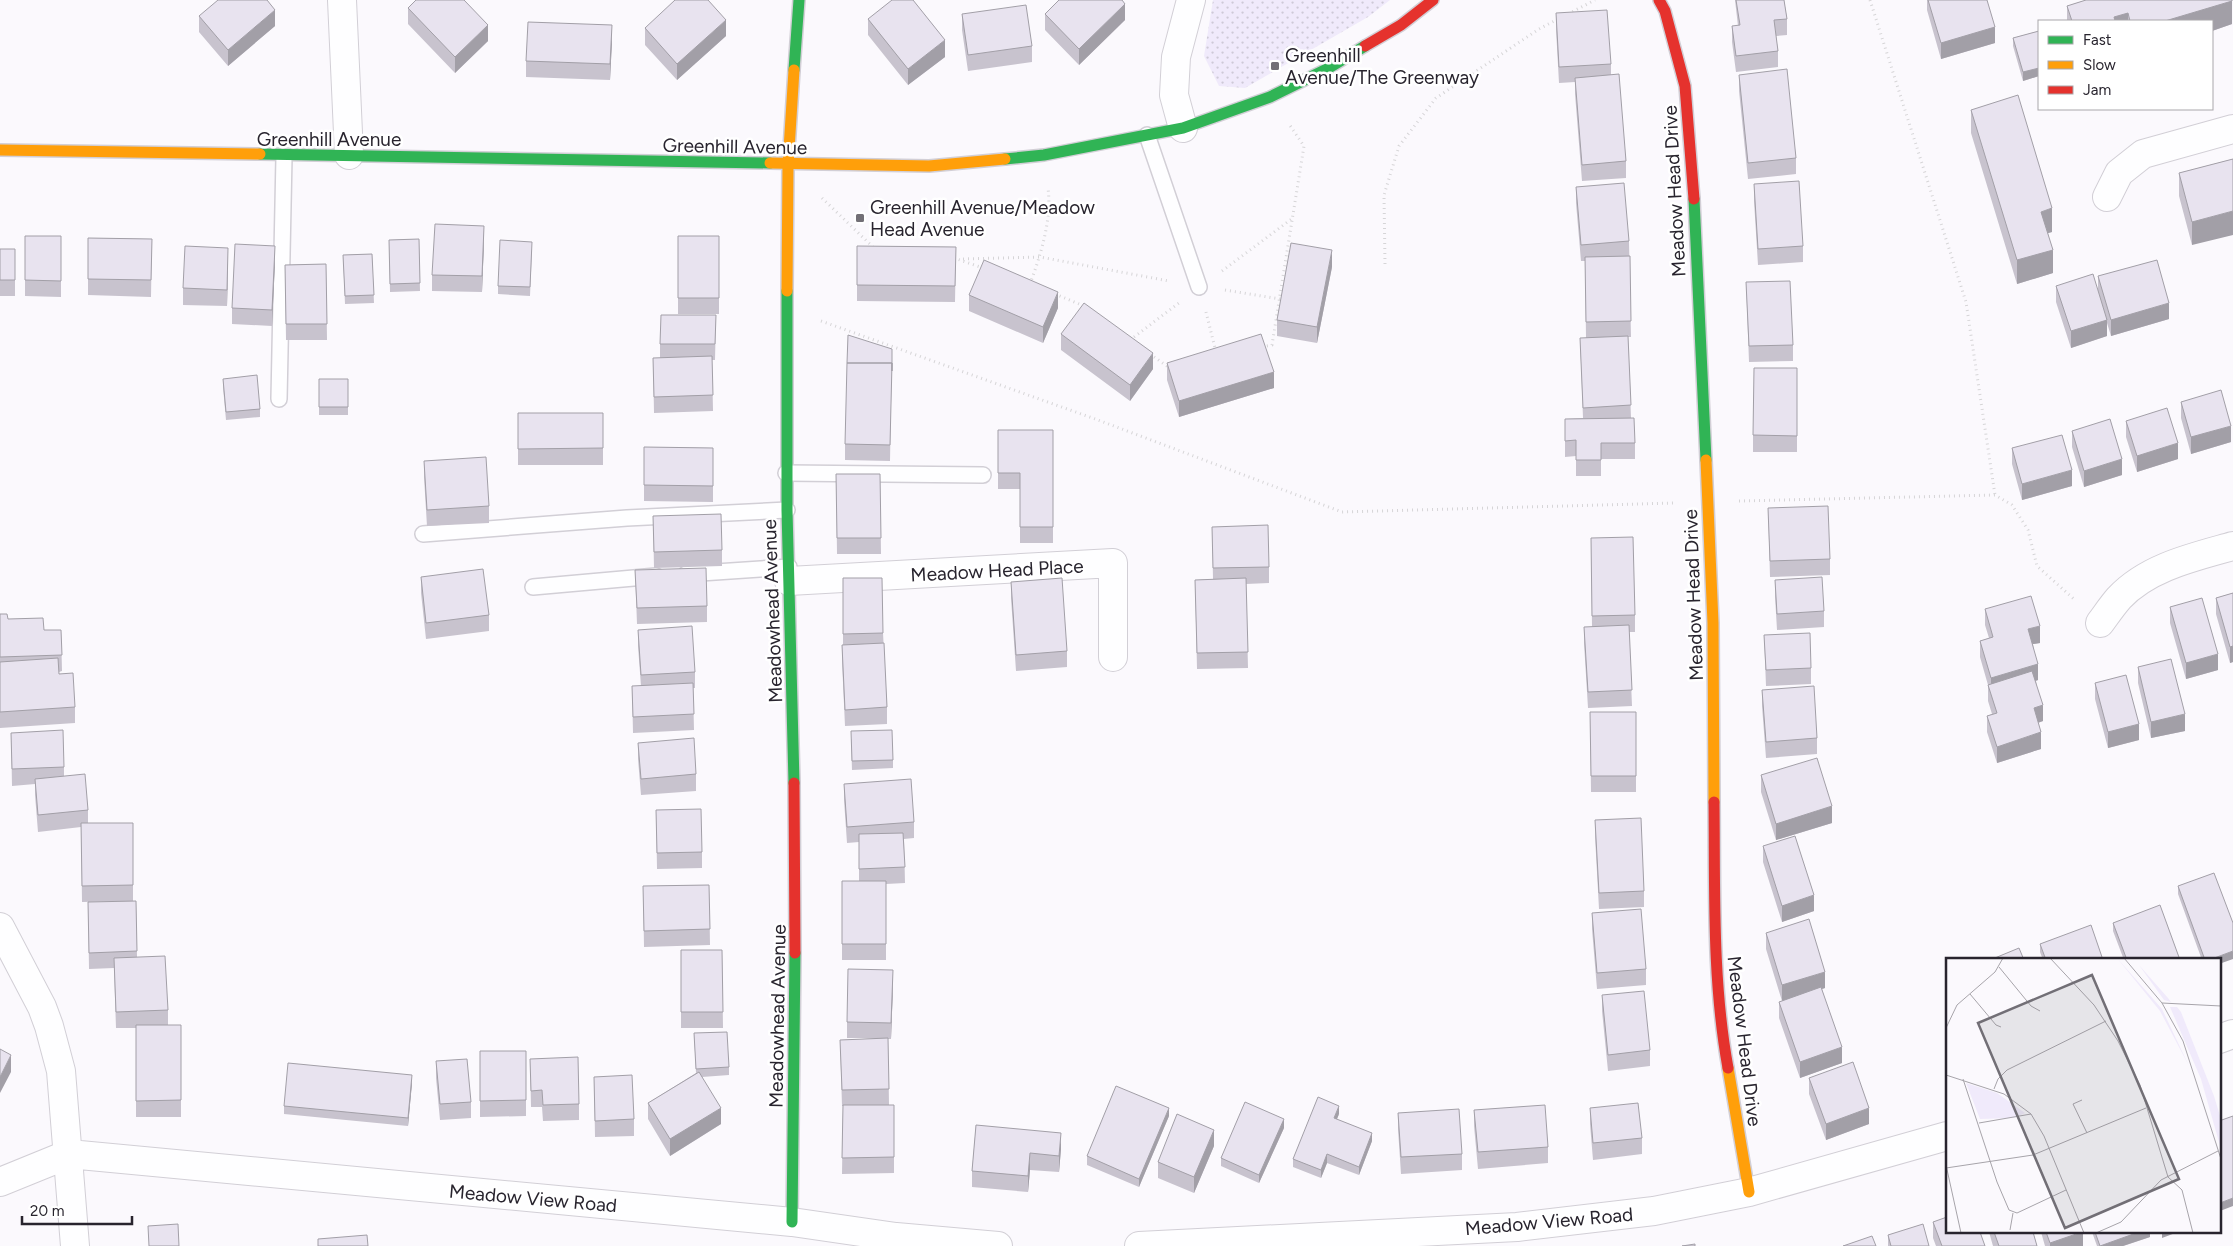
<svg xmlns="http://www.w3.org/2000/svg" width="2233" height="1246" viewBox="0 0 2233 1246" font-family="Figtree,sans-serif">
  <defs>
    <pattern id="grass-dots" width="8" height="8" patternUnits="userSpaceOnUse" patternTransform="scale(1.25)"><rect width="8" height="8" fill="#f0eafb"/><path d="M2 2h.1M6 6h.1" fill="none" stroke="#cec9d7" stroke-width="1.8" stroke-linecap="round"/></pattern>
  </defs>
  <rect width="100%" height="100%" fill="#fbf9fd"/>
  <path fill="url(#grass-dots)" d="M1213,0H1390L1368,17L1245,88L1219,86L1204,56Z"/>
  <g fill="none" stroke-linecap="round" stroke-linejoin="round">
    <defs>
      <path id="lane" d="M1147,135L1199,287
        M279,399L284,157
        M786,473L983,475
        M423,534L627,518L787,510
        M686,574L789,567
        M533,587L656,576"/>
      <path id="street" d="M342,0L349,155
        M1183,128L1174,95L1176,57L1191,0
        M2107,197L2119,173L2143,154L2233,129
        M789,581L1113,563V657
        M2100,623C2106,615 2112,606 2119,598C2148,567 2194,557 2233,546
        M0,927L42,1007L49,1026L61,1071L75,1246
        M2219,1039L2233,1034
        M0,1182L69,1154L792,1222L896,1237L998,1246
        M1139,1246L1517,1227L1654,1211L1749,1192L1947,1136"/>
      <path id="fast" d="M794,70L799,0
        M260,154L770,163
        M1005,159L1044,155L1183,128L1270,97L1327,69L1365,46
        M1694,199L1706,460
        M787,291V510L794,783
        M792,1222L795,953"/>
      <path id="slow" d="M0,150L260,154
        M770,163L929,166L1005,159
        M787,291L788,165L794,70
        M1706,460L1713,623L1714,802
        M1728,1068L1749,1192"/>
      <path id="jam" d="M1659,0L1665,11L1685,86L1694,199
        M1365,46L1401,25L1433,0
        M794,783L795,953
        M1714,802C1715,891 1712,980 1728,1068"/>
    </defs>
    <use href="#lane" stroke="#d2cfd6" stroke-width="18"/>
    <use href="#street" stroke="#d2cfd6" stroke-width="30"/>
    <use href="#fast" stroke="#d2cfd6" stroke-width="14"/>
    <use href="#slow" stroke="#d2cfd6" stroke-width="14"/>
    <use href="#jam" stroke="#d2cfd6" stroke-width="14"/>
    <path stroke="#d6d5d7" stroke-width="3" stroke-dasharray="1 4" stroke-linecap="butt" d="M1870,0L1966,302L1995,495
      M1568,14L1595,0
      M822,198L874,248
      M954,258L983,268
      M963,259L1040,257L1169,281
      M1385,264L1384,195L1399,146L1436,98L1539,29L1558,19
      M1222,271L1293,218
      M1030,284C1041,254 1052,219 1048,188
      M1225,290L1280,299
      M1055,294L1084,306
      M1206,312L1216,352
      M821,321L1098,420L1342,512L1675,503
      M1130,340L1179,303
      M1262,347L1272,345L1304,146L1289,124
      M1150,354L1171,369
      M1739,501L1995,495L2012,505L2028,530L2037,566L2075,600"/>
    <use href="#lane" stroke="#fefeff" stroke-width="15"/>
    <use href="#street" stroke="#fefeff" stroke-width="28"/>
    <use href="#fast" stroke="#30b455" stroke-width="11"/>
    <use href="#slow" stroke="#ff9f0a" stroke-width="11"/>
    <use href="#jam" stroke="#e5322d" stroke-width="11"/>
  </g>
  <path fill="#c8c3ce" d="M1735,0H1784L1787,19V35L1776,36L1778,51V67L1736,72L1732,42V26H1738Z
    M1927,0H1987L1995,43L1941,59L1927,10Z
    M2086,0H2232V24L2212,31V21H2067V6Z
    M408,8L488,41L455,73L408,24Z
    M1556,13L1611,64V75L1626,161V178L1582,181L1575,94V82L1559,83L1556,29Z
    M962,14L1032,46V62L968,71L962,30Z
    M1045,14L1125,20L1079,65L1045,30Z
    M199,16L275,26L228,66L199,32Z
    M868,19L945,57L908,85L868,35Z
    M645,28L726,36L677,80L645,45Z
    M2039,31V76L2023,81L2013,46V38Z
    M612,41L610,80L526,77V61Z
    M1739,75L1796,158V174L1748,179L1739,91Z
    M1971,110L2052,232L2048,233L2053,273L2017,284L1971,133Z
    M2233,159L2192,245L2179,196V173Z
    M1754,184L1803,246V262L1758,265L1754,201Z
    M1576,187L1629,241L1631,337H1628L1631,418L1635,443V459H1601V476H1576V456L1565,457V419L1583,418L1580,338H1586L1585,261H1581L1576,203Z
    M25,236H61V297L25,296Z
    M678,236H719V314H678Z
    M88,238L152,239L151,297L88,295Z
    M419,239L420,291L390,292L389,240Z
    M484,242L482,292L432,291V275Z
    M857,246L956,247L955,302L857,301Z
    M0,249H15V296H0Z
    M532,250L530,296L498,294V286Z
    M372,254L374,303L345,304L343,255Z
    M275,262L272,326L232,324V308Z
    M228,264L227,306L183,305V288Z
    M326,264L327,340H286L285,265Z
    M1332,267L1317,343L1277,336V320Z
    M2098,276L2169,319L2111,336L2107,323V336L2071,348L2056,302V286L2098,291Z
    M1746,282L1793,345V361L1749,362Z
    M969,295L1058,308L1043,343L969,311Z
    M716,315L715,360H712L713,411L654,413L653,358H660V344Z
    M1061,334L1153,369L1130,401L1061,350Z
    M892,349L890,461L845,460V444Z
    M1167,363L1274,388L1179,417L1167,380Z
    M1797,368V452H1753V435Z
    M223,379L260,409V417L226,420L223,387Z
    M319,379H348V415H319Z
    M2181,402L2231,442L2191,454L2181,418Z
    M518,413H603V465H518Z
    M2126,421L2178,459L2137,472L2126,437Z
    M998,430H1053V543H1020V489H998Z
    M2072,431L2122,475L2084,487L2072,447Z
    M644,447L713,448V502L644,501Z
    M2012,448L2072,486L2022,500L2012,464Z
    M424,461L489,506V523L427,526L424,477Z
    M836,474H880L881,554H837Z
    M1768,508L1830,559V575L1770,577Z
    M653,516L722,550V566L654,568Z
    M1212,527L1269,567V583L1246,584L1248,668L1197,669L1195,580L1213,579Z
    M1591,538L1635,615V632H1629L1632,706L1588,708L1584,643V627H1592Z
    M635,570L707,606V622L637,624Z
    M421,577L489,615V631L426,639L421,593Z
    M843,578L883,633L887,707V724L845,726L842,661V645H843Z
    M1775,580L1824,611V627L1777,630L1775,596Z
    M1011,582L1067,651V667L1016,671L1011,598Z
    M2233,593V662L2230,663L2216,614V598Z
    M2170,607L2218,670L2186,679L2170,623Z
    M1985,609L2040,643L2033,644L2038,680L2036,681L2043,721L2038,723L2041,749L1997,763L1987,732V716L1992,714L1988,701V685L1980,657V641L1989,638L1985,625Z
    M0,614L8,619L44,630H61L62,671L59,672V674L75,707V723L0,728Z
    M638,630L695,672V688H693L694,730L633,733L632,686H641L638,646Z
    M1764,635L1811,668V684L1766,686Z
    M2138,667L2185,731L2151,738L2138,683Z
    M2095,683L2139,740L2108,748L2095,699Z
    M1762,690L1817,738V754L1766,758L1762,706Z
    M1590,712H1636V792H1591Z
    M11,733L64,767V776L88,810V823H133V901L82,902L81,827L38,832L35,795V784L12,786Z
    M851,739L893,760V768L852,770Z
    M638,743L696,774V791L641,795L638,759Z
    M1761,775L1832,823L1776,840L1761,792Z
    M844,784L914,822V838L904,839L905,883L886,884V960H842V881H859V842L847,843L844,800Z
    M656,810L702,852V868L657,869Z
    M1595,820L1644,891V907L1599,909L1595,836Z
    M1763,846L1814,911L1782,922L1763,862Z
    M709,885L710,945L644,947L643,886Z
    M2178,886L2219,960H2202L2178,894Z
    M136,901L137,957L168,1010V1025H181V1117H136V1028H116L114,968L89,969L88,902Z
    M1592,913L1646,969V985L1597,989L1592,929Z
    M2113,923L2180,960H2124L2113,931Z
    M1766,933L1825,988L1822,989L1842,1063L1800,1078L1779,1018V1002L1782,1001L1766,949Z
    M2040,944L2103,960H2043L2040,952Z
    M681,950H722L723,1028H681Z
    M893,986L891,1039H888L889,1105H875H894V1173L842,1174L843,1106H842L840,1040L882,1038H847V1022Z
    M1602,995L1650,1050V1066L1608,1071L1602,1011Z
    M694,1033L729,1067V1075L702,1077L721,1124L670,1156L648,1119V1103L696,1073Z
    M480,1051H526V1116L480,1117Z
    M530,1059L579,1104V1120L543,1121L542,1107H531Z
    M436,1061L471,1102V1118L440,1120L436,1078Z
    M594,1077L634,1119V1136L595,1137Z
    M1809,1078L1869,1124L1826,1140L1809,1094Z
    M412,1083L408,1126L284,1114V1106Z
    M1590,1108L1642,1138V1154L1593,1160L1590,1124Z
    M1474,1110L1548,1147V1163L1478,1169L1474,1126Z
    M1398,1113L1462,1154V1170L1401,1174L1398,1129Z
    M1339,1114L1337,1119L1372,1141L1359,1175L1327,1163L1321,1178L1293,1167V1159Z
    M1169,1116L1139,1187L1087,1165V1156Z
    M976,1125L1061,1149L1059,1172L1030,1170L1028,1192L972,1187V1171Z
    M1284,1128L1259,1183L1221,1166V1158Z
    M1214,1146L1194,1193L1158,1178V1162Z
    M1933,1222L1985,1246H1936L1933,1238Z
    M1989,1232H2033L2037,1246H1993Z
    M2041,1232H2083V1246H2045Z
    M2092,1232H2150V1237L2123,1246H2097Z
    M1888,1235L1929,1246H1888Z"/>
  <path fill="#a29fa7" d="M2232,1V24L2212,31V21H2165Z
    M1125,4V20L1079,65V49Z
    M275,10V26L228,66V50Z
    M2128,13V21H2114V17Z
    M726,20V36L677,80V64Z
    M488,25V41L455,73V57Z
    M612,25V41L610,80V64Z
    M1995,27V43L1941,59V43Z
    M945,40V57L908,85V69Z
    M2039,68V76L2023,81V72Z
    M2052,208V232L2041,235V212Z
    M2233,211V235L2192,245V222Z
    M484,226V242L482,292V276Z
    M275,246V262L272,326V310Z
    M228,248V264L227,306V290Z
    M1332,250V267L1317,343V327Z
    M2053,250V273L2017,284V260Z
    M1058,292V308L1043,343V327Z
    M2169,303V319L2111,336V320Z
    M2107,320V336L2071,348V331Z
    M1153,353V369L1130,401V385Z
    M1274,372V388L1179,417V401Z
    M2231,426V442L2191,454V437Z
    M2178,443V459L2137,472V456Z
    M2122,459V475L2084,487V471Z
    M2072,470V486L2022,500V484Z
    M2040,626V643L2028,645V629Z
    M2233,646V662L2230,663V647Z
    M2218,654V670L2186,679V663Z
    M2038,664V680L1991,694V678Z
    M2043,705V721L2034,724V708Z
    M2185,714V731L2151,738V722Z
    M2139,724V740L2108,748V732Z
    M2041,732V749L1997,763V747Z
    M1832,806V823L1776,840V824Z
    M1814,895V911L1782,922V906Z
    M2233,951V959L2219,964V960H2209Z
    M893,970V986L891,1039V1023Z
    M1825,972V988L1782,1001V985Z
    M1842,1047V1063L1800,1078V1062Z
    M11,1055V1072L0,1093V1077Z
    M412,1075V1083L408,1126V1118Z
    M1339,1106V1114L1334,1126V1118Z
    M721,1108V1124L670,1156V1139Z
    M1169,1108V1116L1139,1187V1179Z
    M1869,1108V1124L1826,1140V1124Z
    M1284,1119V1128L1259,1183V1175Z
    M1214,1130V1146L1194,1193V1177Z
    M1061,1133V1149L1059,1172V1156Z
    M1372,1133V1141L1359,1175V1167Z
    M1030,1153V1170L1028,1192V1176Z
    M1327,1154V1163L1321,1178V1170Z
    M2233,1198V1206L2220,1211V1203Z
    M2083,1232V1246H2050V1243Z
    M2139,1232H2150V1237L2123,1246H2100Z
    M2162,1232H2178L2162,1238Z"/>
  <path fill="#e8e3ef" stroke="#a29fa7" d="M218,0H267L275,10L228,50L199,16Z
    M416,0H464L488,25L455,57L408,8Z
    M675,0H708L726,20L677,64L645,28Z
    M892,0H913L945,40L908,69L868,19Z
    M1059,0H1122L1125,4L1079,49L1045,14Z
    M1736,0H1784L1787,19L1774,20L1778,51L1736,56L1732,26L1740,25Z
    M1928,0H1987L1995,27L1941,43Z
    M2086,0H2232V1L2165,21H2130L2128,13L2114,17L2115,21H2072L2067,6Z
    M1026,5L1032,46L968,55L962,14Z
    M1607,10L1611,64L1559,67L1556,13Z
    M528,22L612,25L610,64L526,61Z
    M2039,31V68L2023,72L2013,38Z
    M1787,69L1796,158L1748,163L1739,75Z
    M1619,74L1626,161L1582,165L1575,78Z
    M2018,95L2052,208L2041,212L2053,250L2017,260L1971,110Z
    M2233,159V211L2192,222L2179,173Z
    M1799,181L1803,246L1758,249L1754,184Z
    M1624,183L1629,241L1581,245L1576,187Z
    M435,224L484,226L482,276L432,275Z
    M25,236H61V281L25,280Z
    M678,236H719V298H678Z
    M88,238L152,239L151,280L88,279Z
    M419,239L420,283L390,284L389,240Z
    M500,240L532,242L530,287L498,286Z
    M1291,243L1332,250L1317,327L1277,320Z
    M235,244L275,246L272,310L232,308Z
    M185,246L228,248L227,290L183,288Z
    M857,246L956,247L955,286L857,285Z
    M0,249H15V280H0Z
    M372,254L374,295L345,296L343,255Z
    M1630,256L1631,321L1586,322L1585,257Z
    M984,260L1058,292L1043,327L969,295Z
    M2157,260L2169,303L2111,320L2098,276Z
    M326,264L327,324H286L285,265Z
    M2093,274L2107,320L2071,331L2056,286Z
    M1790,281L1793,345L1749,346L1746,282Z
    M1084,303L1153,353L1130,385L1061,334Z
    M661,315H716L715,344H660Z
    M1261,334L1274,372L1179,401L1167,363Z
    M848,335L892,349V371V363H847Z
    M1628,336L1631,405L1583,408L1580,338Z
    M712,356L713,395L654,397L653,358Z
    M847,363H892L890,445L845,444Z
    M1754,368H1797V436L1753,435Z
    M257,375L260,409L226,412L223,379Z
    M319,379H348V407H319Z
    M2221,390L2231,426L2191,437L2181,402Z
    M2167,408L2178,443L2137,456L2126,421Z
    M518,413H603V448L518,449Z
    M1634,418L1635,443H1601V460H1576V440L1565,441V419Z
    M2110,419L2122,459L2084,471L2072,431Z
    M998,430H1053V527H1020V473H998Z
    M2062,435L2072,470L2022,484L2012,448Z
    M644,447L713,448V486L644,485Z
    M486,457L489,506L427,510L424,461Z
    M836,474H880L881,538H837Z
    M1828,506L1830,559L1770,561L1768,508Z
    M721,514L722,550L654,552L653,516Z
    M1268,525L1269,567L1213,568L1212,527Z
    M1633,537L1635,615L1592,616L1591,538Z
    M706,568L707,606L637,608L635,570Z
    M483,569L489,615L426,623L421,577Z
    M1822,577L1824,611L1777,614L1775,580Z
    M843,578H882L883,633L843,634Z
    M1062,578L1067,651L1016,655L1011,582Z
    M1246,578L1248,652L1197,653L1195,580Z
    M2233,593V646L2230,647L2216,598Z
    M2031,596L2040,626L2028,629L2038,664L1991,678L1980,641L1993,637L1985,609Z
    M2202,598L2218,654L2186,663L2170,607Z
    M0,614H7L8,619L43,618L44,630H61L62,655L0,657Z
    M1629,625L1632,690L1588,692L1584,627Z
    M692,626L695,672L641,675L638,630Z
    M1810,633L1811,668L1766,670L1764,635Z
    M884,643L887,707L845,710L842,645Z
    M58,658L59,674L73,673L75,707L0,712V662Z
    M2171,659L2185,714L2151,722L2138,667Z
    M2032,671L2043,705L2034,708L2041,732L1997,747L1987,716L1997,713L1988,685Z
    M2126,675L2139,724L2108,732L2095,683Z
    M693,683L694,714L633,717L632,686Z
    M1814,686L1817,738L1766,742L1762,690Z
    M1590,712H1636V776H1591Z
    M63,730L64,767L12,769L11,733Z
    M892,730L893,760L852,761L851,731Z
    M694,738L696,774L641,779L638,743Z
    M1817,758L1832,806L1776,824L1761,775Z
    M85,774L88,810L38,815L35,779Z
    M911,779L914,822L847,827L844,784Z
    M701,809L702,852L657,853L656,810Z
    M1641,818L1644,891L1599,893L1595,820Z
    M81,823H133V885L82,886Z
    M903,833L905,867L859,869V834Z
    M1795,836L1814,895L1782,906L1763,846Z
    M2214,873L2233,923V951L2209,960H2205L2178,886Z
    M842,881H886V944H842Z
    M709,885L710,929L644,931L643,886Z
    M136,901L137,951L89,953L88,902Z
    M2160,905L2180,960H2127L2113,923Z
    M1641,909L1646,969L1597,973L1592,913Z
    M1809,919L1825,972L1782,985L1766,933Z
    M2091,925L2103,960H2046L2040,944Z
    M2019,948L2024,960H1990Z
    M681,950H722L723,1012H681Z
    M165,956L168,1010L116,1012L114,958Z
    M848,969L893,970L891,1023L847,1022Z
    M1821,987L1842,1047L1800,1062L1779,1002Z
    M1644,991L1650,1050L1608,1055L1602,995Z
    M136,1025H181V1100L136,1101Z
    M727,1032L729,1067L696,1069L694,1033Z
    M888,1038L889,1089L842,1090L840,1040Z
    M0,1049L11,1055L0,1077Z
    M480,1051H526V1100L480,1101Z
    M578,1057L579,1104L543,1105L542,1090L531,1091L530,1059Z
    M467,1059L471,1102L440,1104L436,1061Z
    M1853,1062L1869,1108L1826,1124L1809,1078Z
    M288,1063L412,1075L408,1118L284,1106Z
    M699,1072L721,1108L670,1139L648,1103Z
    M632,1075L634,1119L595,1121L594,1077Z
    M1116,1086L1169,1108L1139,1179L1087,1156Z
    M1318,1097L1339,1106L1334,1118L1372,1133L1359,1167L1327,1154L1321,1170L1293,1159Z
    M1245,1102L1284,1119L1259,1175L1221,1158Z
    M1638,1103L1642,1138L1593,1143L1590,1108Z
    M843,1105H894V1157L842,1158Z
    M1545,1105L1548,1147L1478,1152L1474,1110Z
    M1459,1109L1462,1154L1401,1157L1398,1113Z
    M1177,1114L1214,1130L1194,1177L1158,1162Z
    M2233,1116V1198L2220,1203L2219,1121Z
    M976,1125L1061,1133L1059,1156L1030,1153L1028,1176L972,1171Z
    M1947,1217V1232H1980L1985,1246H1942L1933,1222Z
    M178,1224L179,1246H149L148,1226Z
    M1923,1224L1929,1246H1891L1888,1235Z
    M1994,1232H2033L2037,1246H1999Z
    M2046,1232H2082L2050,1243Z
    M2095,1232H2139L2100,1246Z
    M367,1235L368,1246H318V1239Z
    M1872,1236L1876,1246H1843Z
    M1695,1244V1246H1682Z"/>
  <g fill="#726f76" stroke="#fff" stroke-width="2">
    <rect x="1270" y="61" width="10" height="10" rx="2.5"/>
    <rect x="855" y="213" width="10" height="10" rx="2.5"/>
  </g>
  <g text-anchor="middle" stroke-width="5" stroke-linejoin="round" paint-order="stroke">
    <g font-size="19" fill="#28242e" stroke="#fff" text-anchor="start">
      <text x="1285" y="62">Greenhill<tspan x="1285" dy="22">Avenue/The Greenway</tspan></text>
      <text x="870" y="214">Greenhill Avenue/Meadow<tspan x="870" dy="22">Head Avenue</tspan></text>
    </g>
    <g font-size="19" fill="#28242e" stroke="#fff">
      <text x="329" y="146">Greenhill Avenue</text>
      <text transform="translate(735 146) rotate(1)" y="7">Greenhill Avenue</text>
      <text transform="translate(1674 191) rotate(-93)" y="7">Meadow Head Drive</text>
      <text transform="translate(997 570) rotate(-3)" y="7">Meadow Head Place</text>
      <text transform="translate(1693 595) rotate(-92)" y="7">Meadow Head Drive</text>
      <text transform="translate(772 611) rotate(-92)" y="7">Meadowhead Avenue</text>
      <text transform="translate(777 1016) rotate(-89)" y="7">Meadowhead Avenue</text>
      <text transform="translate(1745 1041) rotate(83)" y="7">Meadow Head Drive</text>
      <text transform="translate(533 1198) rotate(5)" y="7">Meadow View Road</text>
      <text transform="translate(1549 1221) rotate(-5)" y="7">Meadow View Road</text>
    </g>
  </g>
  <g transform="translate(1946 958)">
    <rect width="275" height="275" fill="#fbf9fd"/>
    <path d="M171,0L216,51L243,108L214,53ZM193,7L222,40L225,44L218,42ZM20,125L51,135L79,155L68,160L34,161Z" fill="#f0eafb"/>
    <path d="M224,49H231L235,54L268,138L275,161V191L255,121Z" fill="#f0eafb"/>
    <path fill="none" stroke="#a7a4aa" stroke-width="1" d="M104,0L148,47L172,83L194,127L222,219L236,232L247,275M178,0L216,45L237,83L275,201M53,9L85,48L94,53M24,36L50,67L55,69M216,45L275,48M0,70L11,47L49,14L57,0M0,117L58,136L85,156L98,178L138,275M17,121L51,224L63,252L71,255L120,232M48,131L52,121L61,112L160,63M136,142L127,146L141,175M33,165L85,156M0,207L15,275M0,210L87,197L200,150M64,272L67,255M150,275L175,264L215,222L272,193"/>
    <path fill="#726f76" fill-opacity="0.15" stroke="#726f76" stroke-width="2.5" d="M146,17L233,221L119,270L32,65Z"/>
    <rect width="275" height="275" fill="none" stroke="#28242e" stroke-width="2.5"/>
  </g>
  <rect x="2038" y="20" width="175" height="90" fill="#ffffff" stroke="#a9a7ab"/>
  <rect x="2048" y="36" width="25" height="8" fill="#30b455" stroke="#a9a7ab"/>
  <text x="2083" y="45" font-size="15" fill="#28242e">Fast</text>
  <rect x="2048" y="61" width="25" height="8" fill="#ff9f0a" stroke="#a9a7ab"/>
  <text x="2083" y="70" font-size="15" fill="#28242e">Slow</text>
  <rect x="2048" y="86" width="25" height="8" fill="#e5322d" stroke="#a9a7ab"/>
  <text x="2083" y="95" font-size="15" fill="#28242e">Jam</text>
  <path d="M22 1216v8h110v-8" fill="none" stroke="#28242e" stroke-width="2.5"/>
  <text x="30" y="1216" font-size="15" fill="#28242e" stroke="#ffffff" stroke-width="4" paint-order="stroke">20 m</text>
</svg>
